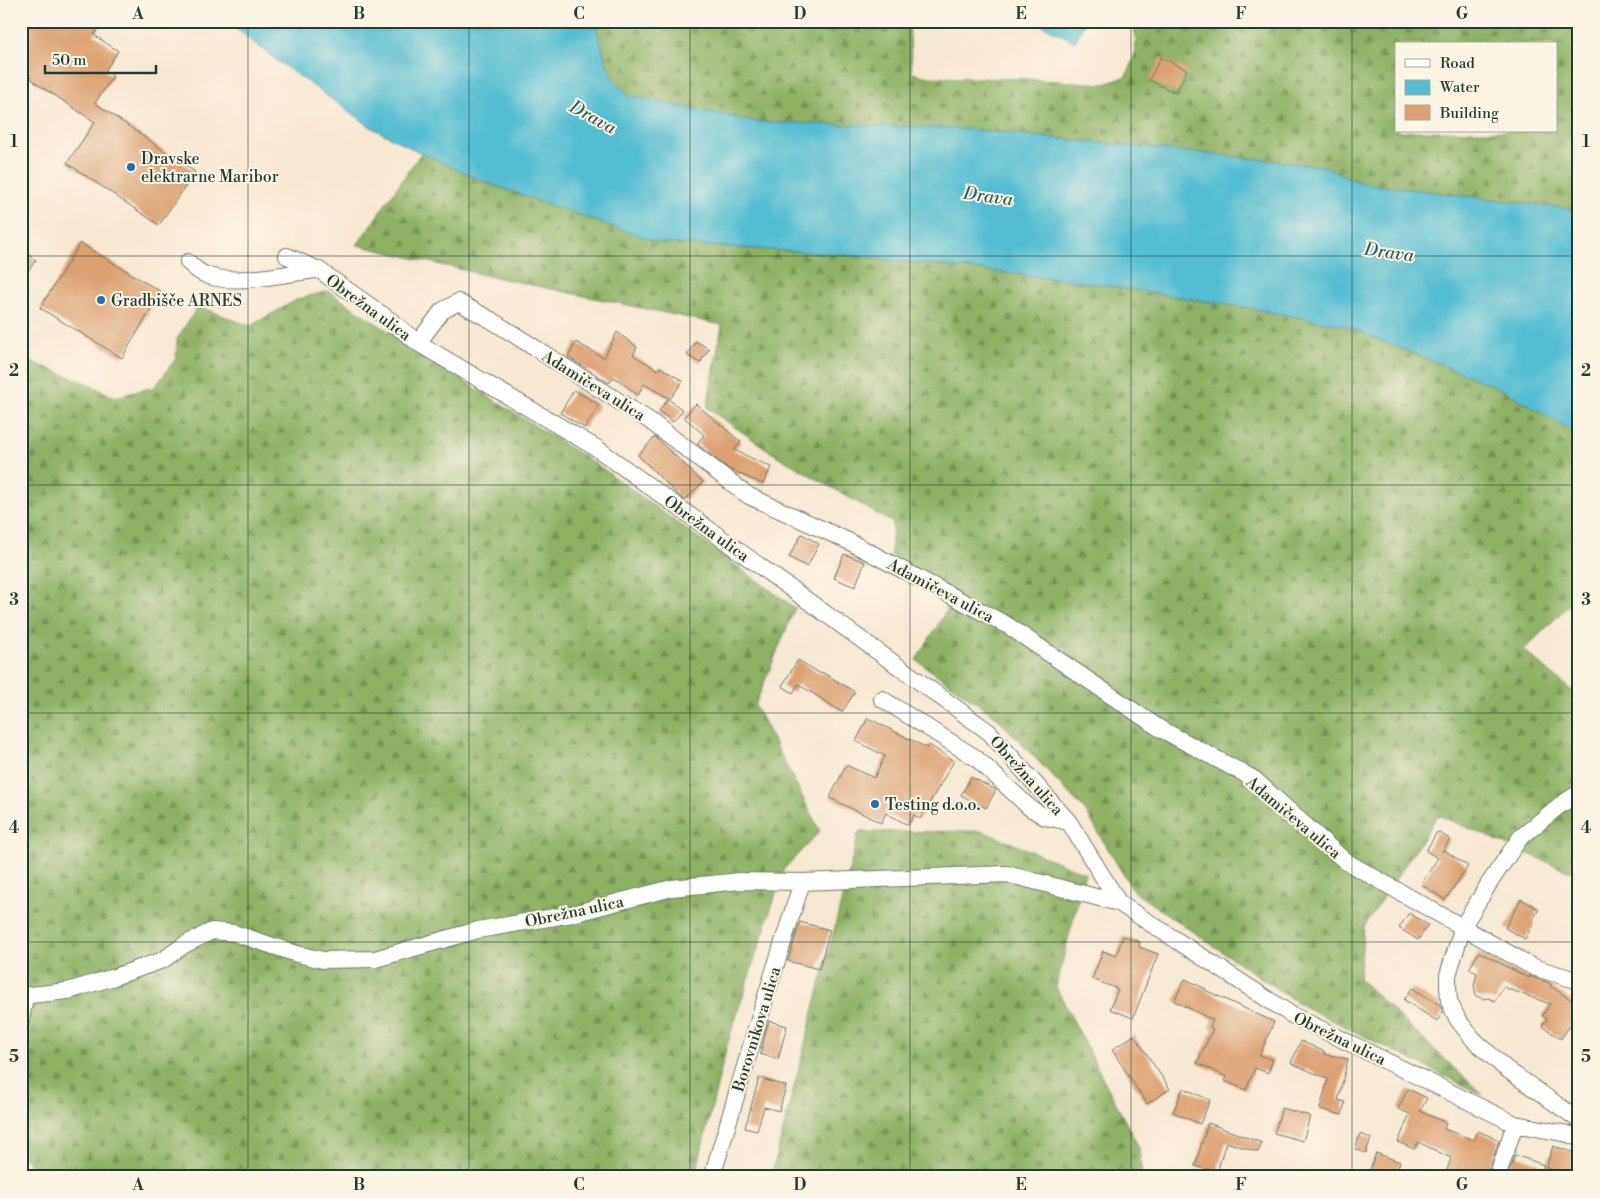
<svg xmlns="http://www.w3.org/2000/svg" width="1600" height="1198" viewBox="0 0 1600 1198" font-family="'Libre Bodoni',serif">
  <defs>
    <pattern id="forest-firs" width="22" height="20" patternUnits="userSpaceOnUse" patternTransform="scale(1.25)"><rect width="22" height="20" fill="#8db064"/><path d="M5 1l3.5 6h-7zM16 11l3.5 6h-7z" fill="#739053"/></pattern>
  </defs>
  <rect width="100%" height="100%" fill="#fcf5e5"/>
  <filter id="ink" filterUnits="userSpaceOnUse"><feTurbulence type="fractalNoise" baseFrequency=".02" numOctaves="2"/><feDisplacementMap in="SourceGraphic" scale="10" xChannelSelector="R" yChannelSelector="G"/><feConvolveMatrix kernelMatrix="1 2 1 2 8 2 1 2 1" color-interpolation-filters="sRGB"/></filter>
  <filter id="wash" filterUnits="userSpaceOnUse"><feTurbulence type="fractalNoise" baseFrequency=".0096" numOctaves="4" result="noise"/><feDisplacementMap in="SourceGraphic" scale="20" xChannelSelector="R" yChannelSelector="G"/><feGaussianBlur stdDeviation="1.12" result="paint"/><feColorMatrix in="noise" values="0 0 0 0 0 0 0 0 0 0 0 0 0 0 0 0 0 1.4 0 .05"/><feComposite in="paint" operator="in"/></filter>
  <g filter="url(#wash)">
    <rect width="100%" height="100%" fill="#f7e8d1"/>
    <path fill="url(#forest-firs)" stroke="#56764c" fill-rule="evenodd" d="M595,21H909L912,73L928,77L1026,79L1105,84L1125,77L1130,69L1136,50L1134,21H1566L1579,34V210L1361,183L1324,166L967,129L758,122L630,96L613,79L603,52ZM1396,44H1556V131H1396Z
      M421,153L485,182L660,243L836,254L1070,280L1244,307L1346,326L1504,390L1579,435V595L1524,650L1579,697V864L1570,872L1438,815L1364,927L1359,979L1483,1095L1301,1005L1134,892L1084,809L995,716L916,660L957,594L891,555L893,523L777,456L707,408L722,325L480,274L357,245Z
      M328,291L456,376L599,466L795,608L755,705L820,831L784,869L727,1045L695,1177H41L21,1154V1046L28,985L21,984V358L89,384L114,397L155,387L176,358L177,339L198,306L250,326L298,299Z
      M982,831L1085,873L1056,987L1139,1148L1142,1177H771L859,832Z"/>
    <path fill="#55bdd2" stroke="#3a7d83" d="M226,21H595L603,52L613,79L630,96L758,122L967,129L1324,166L1361,183L1579,210V435L1504,390L1346,326L1244,307L1070,280L836,254L660,243L485,182L421,153L374,129L272,57Z
      M1034,21H1085L1075,42Z"/>
    <g id="blocks">
      <path fill="#dca173" d="M21,21H103L94,35L118,51L105,71L113,76L95,103L195,172L159,225L67,163L95,122L36,83L21,68Z
        M1161,57L1187,70L1176,93L1149,80Z
        M80,243L161,292L122,358L40,308Z
        M21,250L36,260L21,280Z
        M617,332L637,347L633,355L658,370L660,367L683,381L670,399L644,384L638,395L614,377L609,383L568,357L576,342L604,358Z
        M696,341L709,349L700,363L687,355Z
        M574,390L599,405L585,428L560,413Z
        M668,399L683,410L673,422L659,411Z
        M696,404L741,442L734,450L771,467L763,484L729,469L697,444L704,435L684,417Z
        M655,437L703,482L685,500L677,494L638,455Z
        M802,534L819,544L807,567L789,557Z
        M844,554L865,562L855,587L834,578Z
        M798,660L821,674L822,672L855,692L842,712L798,684L793,693L782,686Z
        M868,718L927,748L929,745L954,761L920,819L914,815L908,825L886,813L881,823L830,798L846,765L874,778L885,756L856,741Z
        M971,777L996,790L986,808L961,795Z
        M1437,832L1450,839L1442,852L1444,850L1468,866L1445,900L1421,884L1438,858L1426,851Z
        M1521,899L1539,909L1532,921L1534,922L1525,939L1505,928Z
        M1409,913L1428,925L1418,940L1399,928Z
        M800,922L830,930L819,969L788,961Z
        M1123,936L1140,942L1139,947L1158,954L1133,1018L1110,1009L1118,989L1092,979L1103,951L1116,956Z
        M1479,952L1529,978V976L1551,984L1550,986L1579,1005V1012L1561,1039L1542,1026L1547,1019L1542,1016L1550,1004L1503,987L1495,1001L1488,998L1484,999L1476,996L1474,985L1477,973L1469,969Z
        M1185,979L1206,989L1205,990L1274,1022L1260,1055L1273,1060L1268,1073L1255,1068L1246,1090L1225,1081L1227,1077L1197,1063L1213,1029L1210,1027L1213,1020L1174,1001Z
        M1412,988L1440,1005L1443,1012L1437,1021L1404,1000Z
        M769,1021L787,1026L778,1059L760,1054Z
        M1134,1035L1170,1089L1147,1104L1112,1050Z
        M1301,1041L1325,1052L1324,1054L1348,1059L1338,1100L1345,1102L1342,1115L1320,1109L1328,1079L1291,1063Z
        M759,1078L786,1086L779,1111L764,1107L757,1131L745,1128Z
        M1183,1088L1210,1100L1200,1124L1173,1112Z
        M1408,1089L1427,1098L1420,1111L1446,1123L1444,1129L1474,1140L1478,1131L1499,1140L1487,1177H1445L1451,1158L1418,1142L1414,1149L1398,1142L1410,1114L1398,1109Z
        M1282,1108L1310,1116L1303,1141L1274,1133Z
        M1208,1123L1262,1143L1258,1152L1226,1142L1217,1172L1195,1166Z
        M1360,1134L1371,1138L1366,1153L1355,1149Z
        M1553,1146L1579,1154L1573,1176L1546,1168Z
        M1376,1153L1400,1162L1394,1177H1367Z
        M1515,1155L1544,1165L1540,1177H1508Z"/>
    </g>
  </g>
  <g filter="url(#ink)">
    <use href="#blocks" fill-opacity="0" stroke="#6b796b" stroke-width="1"/>
    <g fill="none" stroke-linecap="round" stroke-linejoin="round">
      <defs>
        <path id="minor" d="M287,256L319,270L390,320L418,343L598,449L989,732L1069,822L1119,903
          M188,262C193,266 198,272 204,274C230,287 287,273 316,270
          M418,343L442,311L458,302L491,320L650,421L749,496L848,541L1007,625L1159,728L1254,779L1345,861L1533,967L1579,981
          M882,699L976,758L1030,808L1045,817L1069,822
          M1579,793L1560,805L1520,838L1490,882L1463,926L1448,975V986L1449,1001L1458,1020L1473,1039L1505,1068L1579,1120
          M21,996L68,991L114,977L163,960L184,945L212,931L234,933L297,954L323,960L375,959L478,930L572,914L672,888L740,881L802,882L1007,874L1119,903L1292,1015L1515,1124L1568,1134L1579,1138
          M21,1021L25,996
          M712,1177L766,996L802,882
          M1497,1177L1515,1124"/>
      </defs>
      <use href="#minor" stroke="#6b796b" stroke-width="18"/>
      <use href="#minor" stroke="#fff" stroke-width="16"/>
    </g>
  </g>
  <path fill="none" stroke="#1f3d34" stroke-width="1" stroke-opacity="0.55" d="M248,21V1177M469,21V1177M690,21V1177M910,21V1177M1131,21V1177M1352,21V1177M21,256H1579M21,485H1579M21,713H1579M21,942H1579"/>
  <g fill="#1f6fb2" stroke="#fcf5e5" stroke-width="2">
    <circle cx="131" cy="167" r="5"/>
    <circle cx="101" cy="300" r="5"/>
    <circle cx="875" cy="804" r="5"/>
  </g>
  <g text-anchor="middle" stroke-width="4" stroke-linejoin="round" paint-order="stroke">
    <g font-size="16" fill="#1f3d34" stroke="#fcf5e5" text-anchor="start">
      <text x="141" y="164">Dravske<tspan x="141" dy="18">elektrarne Maribor</tspan></text>
      <text x="111" y="306">Gradbišče ARNES</text>
      <text x="885" y="810">Testing d.o.o.</text>
    </g>
    <g font-size="16" fill="#1f3d34" stroke="#fcf5e5">
      <text transform="translate(369 307) rotate(36)" y="6">Obrežna ulica</text>
      <text transform="translate(594 385) rotate(32)" y="6">Adamičeva ulica</text>
      <text transform="translate(707 528) rotate(36)" y="6">Obrežna ulica</text>
      <text transform="translate(941 590) rotate(28)" y="6">Adamičeva ulica</text>
      <text transform="translate(1027 775) rotate(48)" y="6">Obrežna ulica</text>
      <text transform="translate(1294 817) rotate(40)" y="6">Adamičeva ulica</text>
      <text transform="translate(574 911) rotate(-12)" y="6">Obrežna ulica</text>
      <text transform="translate(756 1029) rotate(-73)" y="6">Borovnikova ulica</text>
      <text transform="translate(1340 1038) rotate(26)" y="6">Obrežna ulica</text>
    </g>
    <g font-size="18" font-style="italic" fill="#2c5d5c" stroke="#fcf5e5">
      <text transform="translate(593 117) rotate(29)" y="6">Drava</text>
      <text transform="translate(988 196) rotate(8)" y="6">Drava</text>
      <text transform="translate(1389 252) rotate(8)" y="6">Drava</text>
    </g>
  </g>
  <rect width="1600" height="1198" fill="none" stroke="#fcf5e5" stroke-width="55"/>
  <rect x="1395" y="42" width="162" height="90" fill="#fcf5e5" stroke="#a4ab9e"/>
  <rect x="1405" y="59" width="25" height="8" fill="#ffffff" stroke="#a4ab9e"/>
  <text x="1440" y="68" font-size="15" fill="#1f3d34">Road</text>
  <rect x="1405" y="80" width="25" height="15" fill="#55bdd2" stroke="#a4ab9e"/>
  <text x="1440" y="92" font-size="15" fill="#1f3d34">Water</text>
  <rect x="1405" y="105" width="25" height="15" fill="#dca173" stroke="#a4ab9e"/>
  <text x="1440" y="118" font-size="15" fill="#1f3d34">Building</text>
  <path d="M45 65v8h111v-8" fill="none" stroke="#1f3d34" stroke-width="2.5"/>
  <text x="52" y="65" font-size="15" fill="#1f3d34" stroke="#fcf5e5" stroke-width="4" paint-order="stroke">50 m</text>
  <rect x="28" y="28" width="1544" height="1142" fill="none" stroke="#1f3d34" stroke-width="2"/>
  <g font-size="16" text-anchor="middle" font-weight="bold" fill="#1f3d34">
    <text x="138" y="19">A</text>
    <text x="359" y="19">B</text>
    <text x="579" y="19">C</text>
    <text x="800" y="19">D</text>
    <text x="1021" y="19">E</text>
    <text x="1241" y="19">F</text>
    <text x="1462" y="19">G</text>
    <text x="14" y="147">1</text>
    <text x="1586" y="147">1</text>
    <text x="14" y="376">2</text>
    <text x="1586" y="376">2</text>
    <text x="14" y="605">3</text>
    <text x="1586" y="605">3</text>
    <text x="14" y="833">4</text>
    <text x="1586" y="833">4</text>
    <text x="14" y="1062">5</text>
    <text x="1586" y="1062">5</text>
    <text x="138" y="1190">A</text>
    <text x="359" y="1190">B</text>
    <text x="579" y="1190">C</text>
    <text x="800" y="1190">D</text>
    <text x="1021" y="1190">E</text>
    <text x="1241" y="1190">F</text>
    <text x="1462" y="1190">G</text>
  </g>
</svg>
